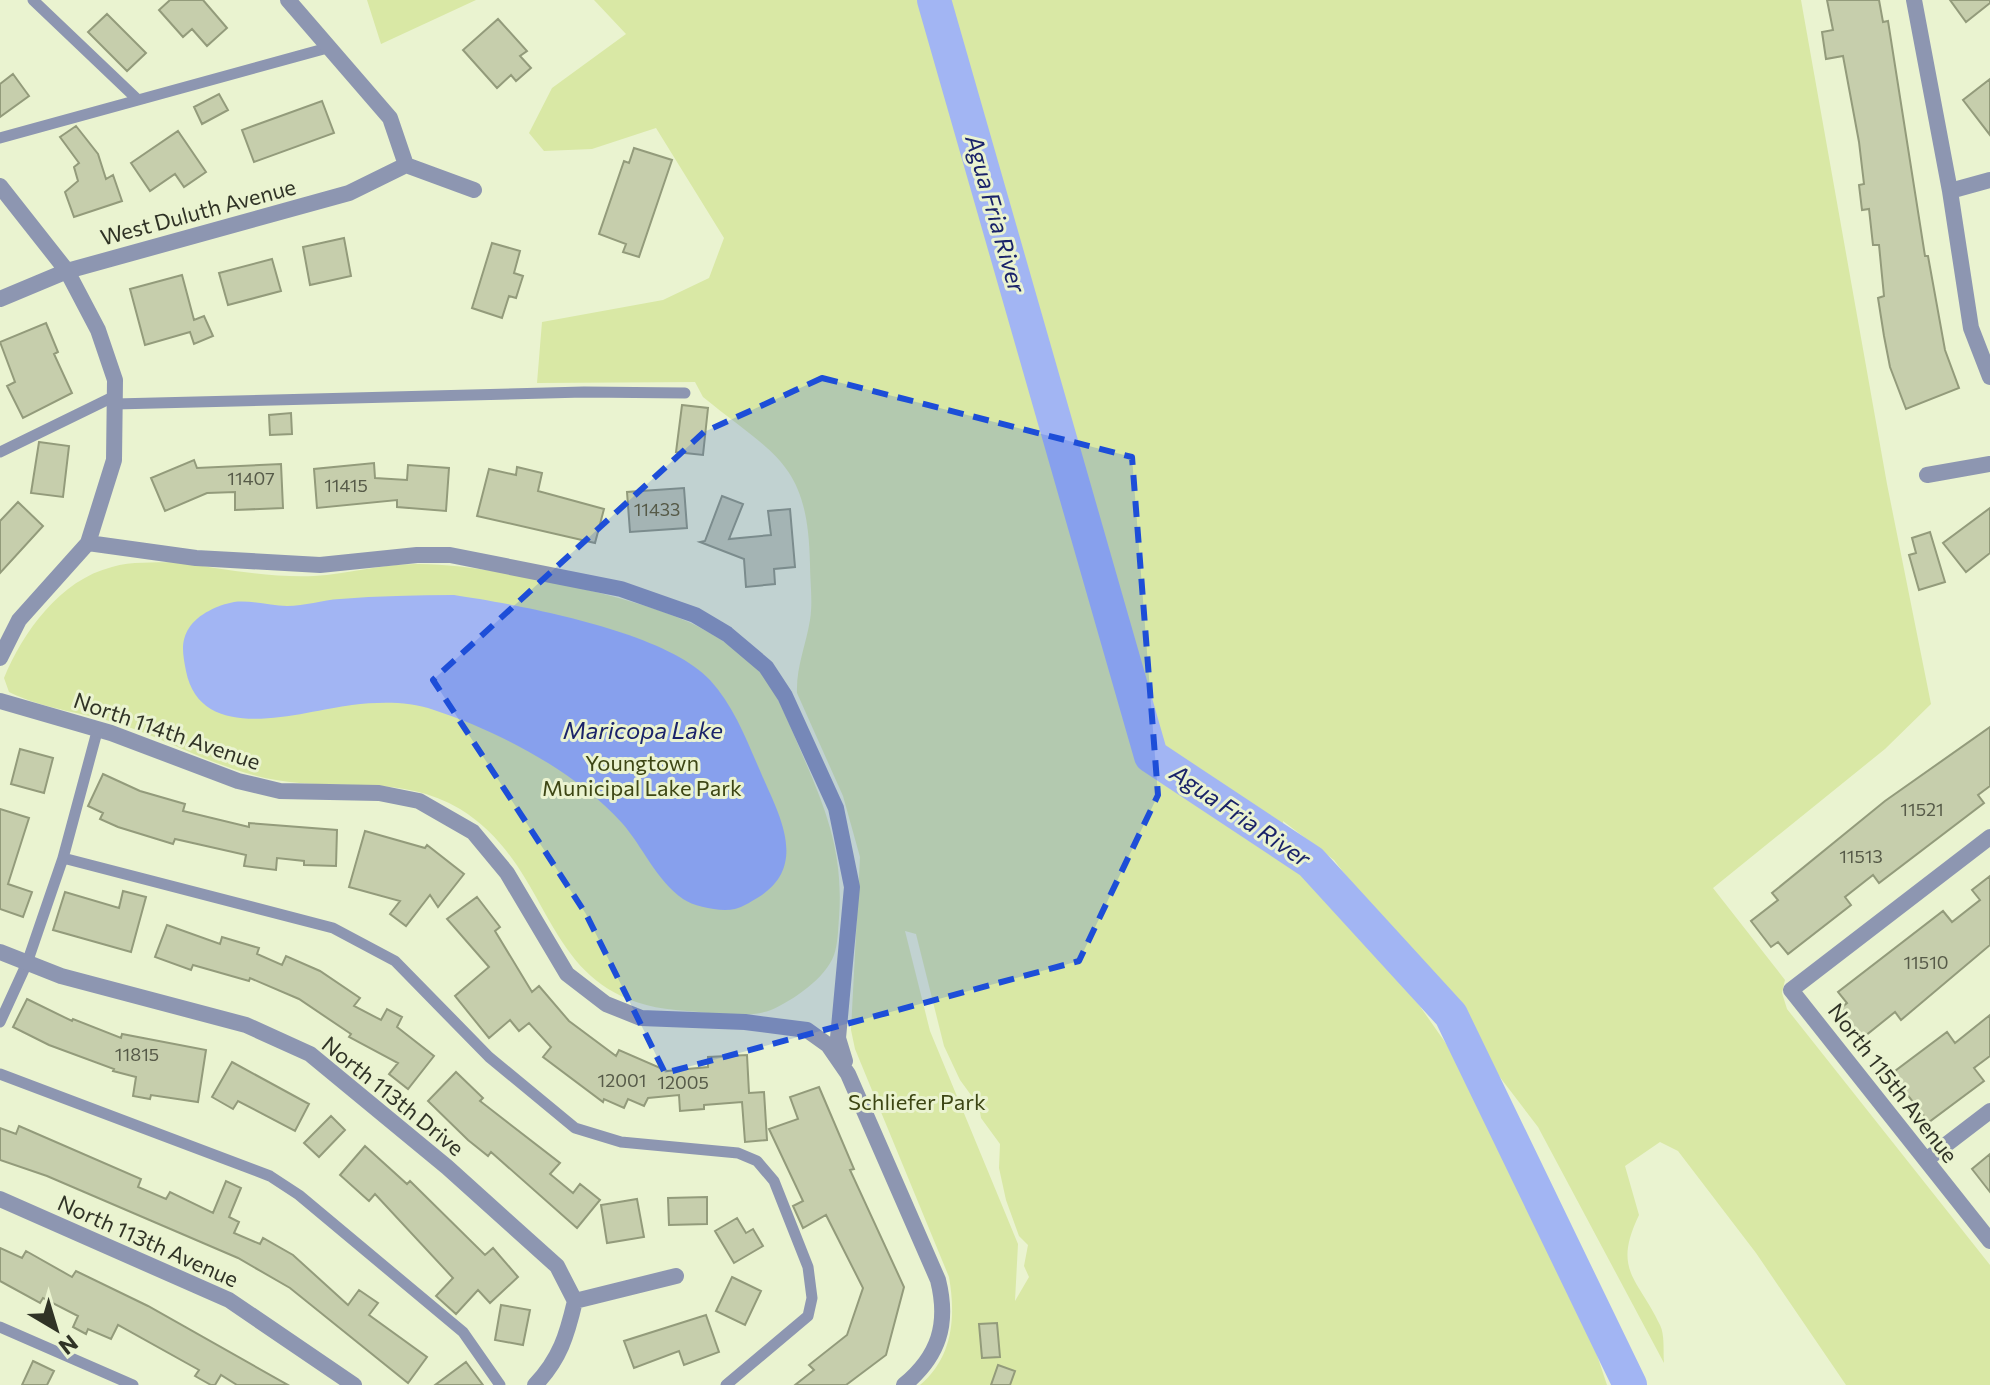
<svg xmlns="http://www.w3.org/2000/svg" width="1990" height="1385" viewBox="0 0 1990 1385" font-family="Commissioner,sans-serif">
  <rect width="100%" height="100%" fill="#eaf3d0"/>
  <path fill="#d9e8a5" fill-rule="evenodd" d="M367,0H476L381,44Z
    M594,0H1801L1887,484L1931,704L1885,749L1713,888L1785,980L1782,993L1787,1009L1990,1265V1385H1846L1756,1253L1678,1151L1660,1142L1625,1166L1639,1215C1612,1271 1638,1278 1660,1325C1665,1335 1663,1351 1664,1363L1538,1127L1334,860L1283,821L1286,851L1419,1005L1529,1162L1540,1211L1564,1256L1607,1385H920C953,1357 956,1317 949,1277L855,1049L851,1030L860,857L843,796L797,693C796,667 806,645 810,620C813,602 810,582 810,564C808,462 775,456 703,397L695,382L537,383L542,322L663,300L709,278L724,238L656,128L592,149L544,151L529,133L552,88L626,34ZM905,931L916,934L944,1046L960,1080L979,1106L981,1118L1000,1144L999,1168L1006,1200L1019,1236L1028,1245L1024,1266L1029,1277L1015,1301L1018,1244L930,1031Z
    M174,562C220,568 267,578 314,576C348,574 382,564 416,564C482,563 632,595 691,623C716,635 742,652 760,672C778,694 788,721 799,747C825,807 844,851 839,918C838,930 838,944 834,955C826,978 792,1001 771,1010C747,1019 712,1013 687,1011C536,1003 562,872 460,809C402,774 339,791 276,780C223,771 176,744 126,726C88,713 45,710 9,692L4,678C23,632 60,580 112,567C132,561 153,563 174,562Z"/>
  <path fill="#a2b5f3" d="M454,595C520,605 665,631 710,680C734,706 747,741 761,773C778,813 808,863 762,895C754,900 743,907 735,909C720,912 695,907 683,899C656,880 643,847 622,823C575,771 500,732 434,710C407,701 379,702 352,705C302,711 201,747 186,671C183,655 180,642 189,628C198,614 218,605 234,602C252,600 270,606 287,606C305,606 322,600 340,599C378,596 416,595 454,595Z"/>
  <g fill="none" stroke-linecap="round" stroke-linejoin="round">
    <path stroke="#a2b5f3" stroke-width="34" d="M934,0L1151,756L1311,862L1451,1015L1630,1385"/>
  </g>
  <path fill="#c6ceac" stroke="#939b7b" stroke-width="2" d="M170,0H203L227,28L207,46L192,29L183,37L159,10Z
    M1827,0H1879L1883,22L1888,21L1925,256H1928L1945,350L1959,388L1906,409L1890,367L1884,336L1878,298L1884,296L1879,245H1873L1869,209L1862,210L1859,185L1864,184L1859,142L1843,56L1826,59L1822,32L1833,30Z
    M1950,0H1990V3L1966,22Z
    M107,14L146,53L127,71L88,32Z
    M498,19L527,51L520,56L531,68L516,81L511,75L497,88L463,50Z
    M13,74L29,96L0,117V84Z
    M1990,79V135L1963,100Z
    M219,94L228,110L202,124L194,107Z
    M322,101L334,133L254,162L242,130Z
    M76,126L98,154L106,179L113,175L122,201L74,217L65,192L78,181L74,167L79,163L60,137Z
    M178,131L206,172L184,187L175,174L150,191L131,163Z
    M634,148L672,160L639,257L623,252L626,244L599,234L624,161L629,163Z
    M344,238L351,276L310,285L303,247Z
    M492,243L520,251L514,273L523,276L516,298L509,296L502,318L472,308Z
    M272,259L281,291L228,305L219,273Z
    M182,275L194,320L204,316L213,336L194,344L190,332L145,345L130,289Z
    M46,323L58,352L54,354L72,393L23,418L7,386L15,382L0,342Z
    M682,405L708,408L703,455L676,452Z
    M291,413L292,434L270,435L269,415Z
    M39,442L69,446L63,497L31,493Z
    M194,460L197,468L281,464L283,508L235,510V492L207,493L165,511L151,478Z
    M374,463L375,478L407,480L408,465L449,468L446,511L397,507V500L317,508L314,469Z
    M517,467L542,473L538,491L604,509L595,543L477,516L489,469L516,475Z
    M684,488L687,528L630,532L627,492Z
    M722,496L743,504L729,539L771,535L768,511L790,509L795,567L774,569L775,584L746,587L744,559L700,542L705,541Z
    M18,502L43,526L0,573V521Z
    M1990,508V553L1966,572L1943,543Z
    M1930,532L1945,582L1919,590L1909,555L1916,553L1912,538Z
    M1990,727V786L1978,795L1984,803L1879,883L1873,875L1845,897L1851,905L1788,954L1778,942L1771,947L1751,921L1778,900L1772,893L1885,801Z
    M20,749L53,758L44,793L11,784Z
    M103,774L140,791L185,804L183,811L249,827V823L337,830L336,866L304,865V861L277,858L276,870L244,866L246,855L175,839L173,844L118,827L100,819L103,813L88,806Z
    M0,809L29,818L8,884L32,892L23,917L0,909Z
    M365,831L425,848L427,845L464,874L438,907L430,895L406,926L390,914L400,901L349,887Z
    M1990,876V945L1901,1020L1895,1012L1860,1040L1837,1011L1847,1003L1838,992L1943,911L1952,922L1980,900L1972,890Z
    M123,891L146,897L131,952L53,930L65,892L119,908Z
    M477,897L500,927L495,931L532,992L539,986L569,1021L616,1056L619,1050L667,1071L708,1067V1057L747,1055L749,1093L764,1092L767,1140L745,1142L742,1102L704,1105V1109L680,1111L679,1095L648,1098L644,1106L628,1099L624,1108L604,1099L603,1102L543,1057L551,1047L529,1023L519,1031L510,1020L489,1038L455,996L489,967L447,919Z
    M167,925L220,944L222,937L259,948L257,954L282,965L286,956L320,971L360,998L354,1006L381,1020L387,1009L402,1017L397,1027L434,1056L408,1089L389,1074L398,1063L349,1037L351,1034L299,999L250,978L249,981L193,965L191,970L155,957Z
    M27,999L72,1021L73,1019L121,1038L122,1034L206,1050L198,1102L151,1095L150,1099L133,1096L136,1077L113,1071L114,1069L49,1045L13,1027Z
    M1990,1015V1056L1974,1068L1984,1081L1929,1122L1891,1074L1947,1032L1955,1043Z
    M232,1062L309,1104L295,1131L238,1101L233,1109L212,1097Z
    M456,1072L483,1098L480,1101L560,1163L550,1174L573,1193L580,1184L600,1200L577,1228L491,1152L488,1156L468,1140L428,1101Z
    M819,1087L854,1169L850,1170L904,1287L886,1355L846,1385H795L814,1370L809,1365L847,1335L863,1288L826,1215L803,1228L793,1206L803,1201L769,1129L798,1119L790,1097Z
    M331,1116L345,1130L319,1157L304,1143Z
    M19,1126L141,1179L138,1187L166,1199L170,1192L213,1213L226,1181L241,1188L229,1217L239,1222L234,1233L260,1244L263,1238L293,1255L348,1305L359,1290L378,1303L369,1315L427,1357L408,1383L290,1288L238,1258L47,1176L0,1160V1128L16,1134Z
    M365,1146L407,1184L410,1181L485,1255L493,1248L518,1277L490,1303L478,1290L456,1314L436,1296L453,1278L375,1194L369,1201L340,1175Z
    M1990,1154V1192L1972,1169Z
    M707,1197V1224L669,1225L668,1198Z
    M637,1199L644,1237L607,1243L601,1205Z
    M737,1218L746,1233L753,1229L763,1246L734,1263L715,1231Z
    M0,1248L22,1258L26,1251L72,1277L76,1271L148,1306L288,1385H237L221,1375L215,1385H211L195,1376L199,1370L118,1325L111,1339L88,1329L86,1334L73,1327L78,1316L43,1298L40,1303L0,1281Z
    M732,1277L761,1291L745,1325L716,1311Z
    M501,1305L530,1310L523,1345L495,1340Z
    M706,1315L719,1352L684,1365L679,1351L634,1368L624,1341Z
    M997,1323L1000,1357L982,1358L979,1324Z
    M33,1361L54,1371L47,1385H22Z
    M466,1362L483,1385H435Z
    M998,1365L1015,1371L1010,1385H991Z"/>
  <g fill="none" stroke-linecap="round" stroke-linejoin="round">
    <path stroke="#8d96b1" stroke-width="11" d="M33,0L138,100
      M0,138L331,47
      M115,404L584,392L685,393
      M0,452L115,396
      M98,728L63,858L333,928L395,961L489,1057L575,1128L621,1142L738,1153L757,1161L774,1181L808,1267L812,1298L808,1316L726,1385
      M0,1022L27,963L63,858
      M0,1074L270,1176L299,1195L463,1332L500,1385
      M0,1327L133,1385"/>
    <path stroke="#8d96b1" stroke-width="16" d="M288,0L390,118L406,165L474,190
      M1914,0L1950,191L1971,328L1990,377
      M0,186L67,271L98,330L115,380L114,460L88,543L19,620L0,658
      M1950,191L1990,180
      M0,299L67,271L349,193L406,165
      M1927,475L1990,464
      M88,543L196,558L320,565L417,555H450L621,589L695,615L727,634L766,667L785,696L836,808L852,887L838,1038L845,1061
      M0,701L111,733L238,781L280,791L379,793L419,801L473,832L507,873L567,974L606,1004L641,1018L745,1022L807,1030L828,1045L848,1074L938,1280C949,1324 939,1356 904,1385
      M1990,837L1791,990L1990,1241
      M0,952L61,976L246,1025L310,1054L447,1167L557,1266L575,1301
      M1926,1160L1990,1111
      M0,1199L229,1300L354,1385
      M535,1385C560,1359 567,1335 575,1301L676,1276"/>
  </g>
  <path fill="#1d4ed8" fill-opacity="0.2" stroke="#1d4ed8" stroke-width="6" stroke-dasharray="16 10" stroke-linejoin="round" d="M822,378L1132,457L1158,795L1079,961L665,1073L586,914L433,680L704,432Z"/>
  <g text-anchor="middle" stroke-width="6" stroke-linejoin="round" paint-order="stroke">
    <g font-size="18" fill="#565a48">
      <text x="251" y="485">11407</text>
      <text x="346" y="492">11415</text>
      <text x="657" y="516">11433</text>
      <text x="1922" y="816">11521</text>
      <text x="1861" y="863">11513</text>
      <text x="1926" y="969">11510</text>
      <text x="137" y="1061">11815</text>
      <text x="622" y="1087">12001</text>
      <text x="683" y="1089">12005</text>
    </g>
    <g font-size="22" fill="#303326" stroke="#eaf3d0">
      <text transform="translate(198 212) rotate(-15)" y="8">West Duluth Avenue</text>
      <text transform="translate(167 731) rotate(19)" y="8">North 114th Avenue</text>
      <text transform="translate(1893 1083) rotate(52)" y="8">North 115th Avenue</text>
      <text transform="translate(393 1096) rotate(39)" y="8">North 113th Drive</text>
      <text transform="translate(148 1241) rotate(24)" y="8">North 113th Avenue</text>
    </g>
    <g font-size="22" fill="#3d4614" stroke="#eaf3d0">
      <text x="642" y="771">Youngtown<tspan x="642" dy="25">Municipal Lake Park</tspan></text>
      <text x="917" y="1110">Schliefer Park</text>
    </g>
    <g font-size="24" font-style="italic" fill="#1a2369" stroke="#eaf3d0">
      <text transform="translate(995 214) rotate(74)" y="8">Agua Fria River</text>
      <text x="643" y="739">Maricopa Lake</text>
      <text transform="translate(1240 816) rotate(34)" y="8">Agua Fria River</text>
    </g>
  </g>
  <g transform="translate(56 1329) rotate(142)" stroke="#eaf3d0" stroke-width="6" paint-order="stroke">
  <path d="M0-6L14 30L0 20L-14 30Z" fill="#303326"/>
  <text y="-12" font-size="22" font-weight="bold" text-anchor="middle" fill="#303326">N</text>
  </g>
</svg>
